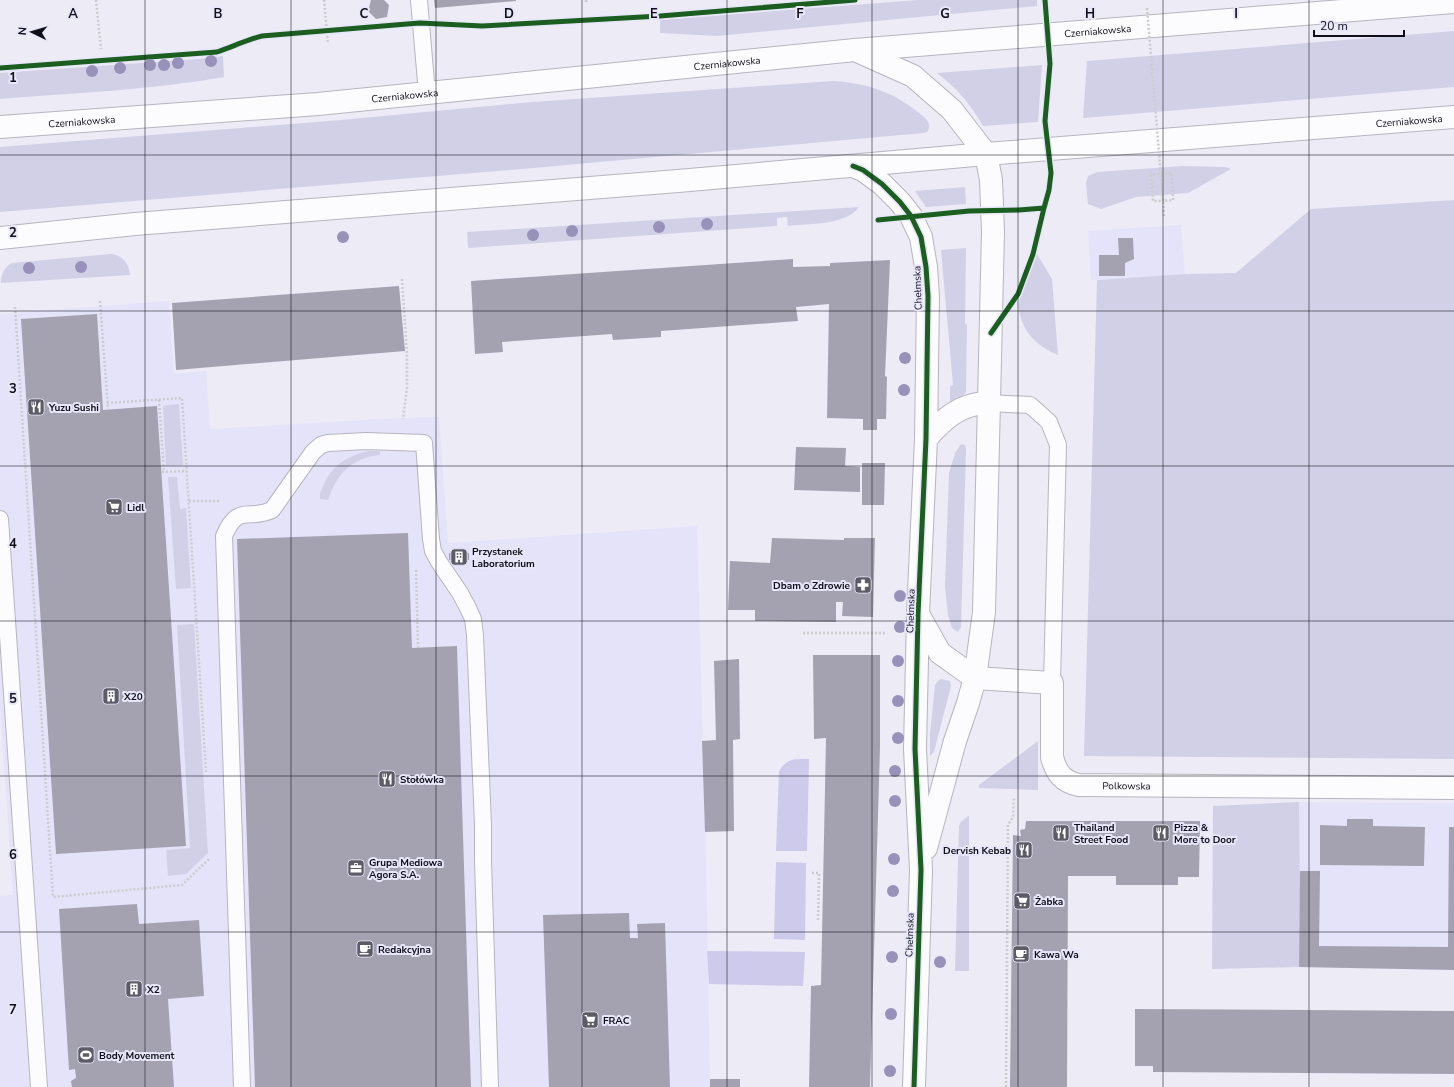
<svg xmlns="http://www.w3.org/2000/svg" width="1454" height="1087" viewBox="0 0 1454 1087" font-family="'Nunito Sans',sans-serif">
  <rect width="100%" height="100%" fill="#ecebf6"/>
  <path fill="#e5e3f9" d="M1181,225L1185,274L1091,280L1088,231Z
    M169,301L174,374L206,371L210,429L398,418L439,417L448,543L697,526L706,856L710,1087H0V896L13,895L0,706V314Z
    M1299,802L1454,803V970L1299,967L1300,890Z"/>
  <path fill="#d2d0e7" d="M918,0H1037V6L717,36L660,33V20Z
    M1454,31V87L1083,118L1087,61Z
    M223,56L224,77C151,90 75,93 0,99V73L198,59Z
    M1042,65L1038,122L983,126C971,105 957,88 937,73Z
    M834,81C866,83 894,92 919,113C925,118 933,123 927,132L923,133L511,170L0,212V147L341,120L532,102Z
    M1183,166L1225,167L1231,169L1188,193L1136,197L1101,209L1088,204L1086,183L1088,176L1097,172Z
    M965,187L966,204L926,207L915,191Z
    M1454,200V759L1084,756L1097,280L1185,274L1236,273L1311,209Z
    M859,207C845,226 810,223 788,226L787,217L777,218V226L468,248L467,232Z
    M966,248L965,323L967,325L966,392L952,407L950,404V386L953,385L941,250Z
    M111,254C123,255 129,264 130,275L1,283C1,275 4,267 12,263Z
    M1037,254L1052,279L1058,355C1041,348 1028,338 1021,319C1020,314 1018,309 1019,304C1021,287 1031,270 1037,254Z
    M179,404L183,465L166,466L163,406Z
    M961,444L965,445L966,449L961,627L958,632L952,628L948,615L945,587L949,473L955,453Z
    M369,451H380V455C351,458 337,474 328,500L320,499C319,493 322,489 324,484C332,465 349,455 369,451Z
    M168,477H177L180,509L186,508L191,588L176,589Z
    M194,624L208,853L186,874L168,876L166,850L190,848L177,625Z
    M941,679L950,681L951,686L934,752L930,756V734L935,685L938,681Z
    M1038,741V790L979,788V785Z
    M1299,802L1300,890L1299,967L1212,969L1213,806Z
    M969,816V971H955L959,826L961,822L968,816Z"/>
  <path fill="#cdcaeb" d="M809,759L807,851H776L779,772C786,758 794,759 809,759Z
    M776,862L806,863L805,940L774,939Z
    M707,951L805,952L803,986L709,984Z"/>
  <path fill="#a4a2b0" d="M371,0H384L389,5L387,17L376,19L368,11Z
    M434,0H516V1L435,8Z
    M1118,238H1133L1134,259L1125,263V276H1099V255H1119Z
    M793,259V267L830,266V263L890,260L885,376L887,377L886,419H877V430H863V419L827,418L829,304L796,307L798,321L661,331V337L613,340L612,334L502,342L503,352L475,354L471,281Z
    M399,286L405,351L176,370L172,303Z
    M97,314L103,410L157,406L186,846L56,854L21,319Z
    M796,447L846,448L845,466L860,467V492L794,490Z
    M862,463H885L884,505H862Z
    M408,533L412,648L457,646L471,1087H255L237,539Z
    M772,538L844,540V538H875L873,617L842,616L843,602H836V622L755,621V610H728L730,561L770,563Z
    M449,553H469V560H449Z
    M813,655H880V748L870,1087H809L811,986L821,985L826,738L814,739Z
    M739,659L740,739L733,740L734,831L705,832L702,741L716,740L714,661Z
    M1347,819H1373V826L1425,827L1424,866L1320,865V825L1347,826Z
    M1026,821H1200L1199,877H1178V885H1116V876H1068L1067,1087H1010L1013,835L1021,836L1020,830L1025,829Z
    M1449,827H1454V970L1299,967L1300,871H1320L1319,946L1448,947Z
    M137,904L139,924L199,920L204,996L168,999L174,1087H72L71,1081L76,1078L75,1069L69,1070L59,909Z
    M629,913L630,938H638L637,924L665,923L670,1087H549L543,915Z
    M1135,1009L1454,1011V1074L1153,1072V1066H1135Z
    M710,1079H740V1087H710Z"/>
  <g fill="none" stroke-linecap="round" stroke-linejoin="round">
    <defs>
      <path id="lane" d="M419,0L427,94
        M988,403L1030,405L1049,422L1058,445L1052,683
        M0,519L39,1087
        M242,1087L224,536C238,503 248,521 272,510L313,452L321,445L328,443L366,441L424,443L431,539L433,551L439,562L460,593L468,608L473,619L475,635L483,825V861L490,1087"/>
      <g id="street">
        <path id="s1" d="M918,614L940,653L975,678L1052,683V757C1056,773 1063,782 1079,785L1454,788"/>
      </g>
      <path id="secondary" d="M855,50L913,76L952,110L986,154L991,180L993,232L984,612L975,678L968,703L955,741L926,848
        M853,166L863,170L882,184L900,202L911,216L921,237L926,267L928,296L926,439L918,614L915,749L921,870L914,1087
        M926,439C943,419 961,403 988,403"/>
      <g id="primary">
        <path id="s2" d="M0,127L318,104L855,50L1454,2"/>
        <path id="s3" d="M0,238L135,224L678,181L986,154L1454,117"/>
      </g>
    </defs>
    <use href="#lane" stroke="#b6b5c0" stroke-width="18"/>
    <use href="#street" stroke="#b6b5c0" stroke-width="24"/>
    <use href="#secondary" stroke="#b6b5c0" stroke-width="24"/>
    <use href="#primary" stroke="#b6b5c0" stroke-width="24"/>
    <path stroke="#cccccf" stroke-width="2.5" stroke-dasharray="2 2" stroke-linecap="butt" d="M96,0L101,49
      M324,0L328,44
      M586,0V4
      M1161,174L1172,173L1173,200L1163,201
      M1163,198L1164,216
      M402,279L407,355V388L403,419
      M100,301L108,409
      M15,307L53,897L182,885L210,858
      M159,400L164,472
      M107,403L182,398L206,772
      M162,472L187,471
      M189,501H219
      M416,570L418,648
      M803,633H887
      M812,873H819L818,921
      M1006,1087L1008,825L1013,817L1014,797"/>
    <use href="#lane" stroke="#fcfcfe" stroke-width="16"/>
    <use href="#street" stroke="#fcfcfe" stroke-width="22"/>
    <use href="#secondary" stroke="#fcfcfe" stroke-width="22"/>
    <use href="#primary" stroke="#fcfcfe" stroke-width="22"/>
    <path stroke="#cccccf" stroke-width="2.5" stroke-dasharray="2 2" stroke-linecap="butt" d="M1147,8L1163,201H1153L1151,175L1161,174L1163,198"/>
    <defs>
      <path id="cycleway" d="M0,68L217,52C232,47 246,40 262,36L407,24L420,23L482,26L660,16L855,0
        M853,166L863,170L882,184L900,202L911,216L921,237L926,267L928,296L926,439L918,614L915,749L921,870L914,1087
        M878,220L969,211L1019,210L1044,208L1049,190L1051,173L1045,121L1050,64L1045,0
        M991,333L1018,294L1033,254L1044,208"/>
    </defs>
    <use href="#cycleway" stroke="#e8e7fa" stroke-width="8"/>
    <use href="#cycleway" stroke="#1b5e20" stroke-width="5"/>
  </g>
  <g fill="#9892ba">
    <circle cx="211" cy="61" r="6"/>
    <circle cx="178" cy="63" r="6"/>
    <circle cx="150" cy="65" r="6"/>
    <circle cx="164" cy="65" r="6"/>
    <circle cx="120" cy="68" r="6"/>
    <circle cx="92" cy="71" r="6"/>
    <circle cx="707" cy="224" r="6"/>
    <circle cx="659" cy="227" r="6"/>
    <circle cx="572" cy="231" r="6"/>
    <circle cx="533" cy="235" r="6"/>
    <circle cx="343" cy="237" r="6"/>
    <circle cx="81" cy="267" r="6"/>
    <circle cx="29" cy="268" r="6"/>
    <circle cx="905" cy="358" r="6"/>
    <circle cx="904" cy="390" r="6"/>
    <circle cx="900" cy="596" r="6"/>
    <circle cx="900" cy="627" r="6"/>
    <circle cx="898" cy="661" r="6"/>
    <circle cx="898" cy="701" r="6"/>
    <circle cx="898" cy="738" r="6"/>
    <circle cx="895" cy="771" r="6"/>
    <circle cx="895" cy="801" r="6"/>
    <circle cx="894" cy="859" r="6"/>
    <circle cx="893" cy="891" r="6"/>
    <circle cx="892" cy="957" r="6"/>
    <circle cx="940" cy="962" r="6"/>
    <circle cx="891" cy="1014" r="6"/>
    <circle cx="890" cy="1071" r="6"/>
  </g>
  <path fill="none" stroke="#0f0e19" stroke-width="1" stroke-opacity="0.55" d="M145,0V1087M291,0V1087M436,0V1087M582,0V1087M727,0V1087M872,0V1087M1018,0V1087M1163,0V1087M1309,0V1087M0,155H1454M0,311H1454M0,466H1454M0,621H1454M0,776H1454M0,932H1454"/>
  <defs>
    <symbol id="restaurant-square" viewBox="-11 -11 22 22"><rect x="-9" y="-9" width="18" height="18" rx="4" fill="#5c5b66" stroke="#e8e7fa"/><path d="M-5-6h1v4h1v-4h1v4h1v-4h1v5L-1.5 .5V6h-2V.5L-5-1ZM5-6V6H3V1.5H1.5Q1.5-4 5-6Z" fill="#fff"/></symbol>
    <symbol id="supermarket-square" viewBox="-11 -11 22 22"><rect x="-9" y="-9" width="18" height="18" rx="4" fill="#5c5b66" stroke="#e8e7fa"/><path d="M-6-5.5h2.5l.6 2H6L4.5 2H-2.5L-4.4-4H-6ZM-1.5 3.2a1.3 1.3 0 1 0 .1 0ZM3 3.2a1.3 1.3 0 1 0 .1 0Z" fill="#fff"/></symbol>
    <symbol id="building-square" viewBox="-11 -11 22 22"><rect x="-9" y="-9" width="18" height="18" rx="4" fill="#5c5b66" stroke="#e8e7fa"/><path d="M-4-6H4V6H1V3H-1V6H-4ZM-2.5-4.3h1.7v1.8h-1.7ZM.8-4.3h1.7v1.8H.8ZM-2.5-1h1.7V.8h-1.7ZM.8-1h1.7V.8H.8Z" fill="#fff"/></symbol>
    <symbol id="pharmacy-square" viewBox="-11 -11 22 22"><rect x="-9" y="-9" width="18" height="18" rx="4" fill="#5c5b66" stroke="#e8e7fa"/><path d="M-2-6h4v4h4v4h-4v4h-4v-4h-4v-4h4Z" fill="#fff"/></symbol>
    <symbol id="office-square" viewBox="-11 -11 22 22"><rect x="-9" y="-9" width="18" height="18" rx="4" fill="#5c5b66" stroke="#e8e7fa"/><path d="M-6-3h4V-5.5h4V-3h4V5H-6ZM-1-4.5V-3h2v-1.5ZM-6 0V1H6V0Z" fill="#fff"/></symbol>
    <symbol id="cafe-square" viewBox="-11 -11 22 22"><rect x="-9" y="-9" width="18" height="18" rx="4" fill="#5c5b66" stroke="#e8e7fa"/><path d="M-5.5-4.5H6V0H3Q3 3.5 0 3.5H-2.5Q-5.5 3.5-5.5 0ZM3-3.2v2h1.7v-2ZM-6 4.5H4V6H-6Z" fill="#fff"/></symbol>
    <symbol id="stadium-square" viewBox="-11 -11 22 22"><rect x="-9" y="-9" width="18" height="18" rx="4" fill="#5c5b66" stroke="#e8e7fa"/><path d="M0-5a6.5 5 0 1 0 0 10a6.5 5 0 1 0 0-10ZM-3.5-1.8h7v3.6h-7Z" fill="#fff"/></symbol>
  </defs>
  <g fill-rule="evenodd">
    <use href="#restaurant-square" x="26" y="397" width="20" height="20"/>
    <use href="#supermarket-square" x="104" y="497" width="20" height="20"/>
    <use href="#building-square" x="449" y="547" width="20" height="20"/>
    <use href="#pharmacy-square" x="853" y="575" width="20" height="20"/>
    <use href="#building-square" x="101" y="686" width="20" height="20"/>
    <use href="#restaurant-square" x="377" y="769" width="20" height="20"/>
    <use href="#restaurant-square" x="1051" y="823" width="20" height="20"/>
    <use href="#restaurant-square" x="1151" y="823" width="20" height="20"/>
    <use href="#restaurant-square" x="1014" y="840" width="20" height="20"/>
    <use href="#office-square" x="346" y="858" width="20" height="20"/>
    <use href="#supermarket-square" x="1012" y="891" width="20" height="20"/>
    <use href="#cafe-square" x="355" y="939" width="20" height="20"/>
    <use href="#cafe-square" x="1011" y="944" width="20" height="20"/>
    <use href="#building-square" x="124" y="979" width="20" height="20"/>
    <use href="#supermarket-square" x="580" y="1010" width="20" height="20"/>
    <use href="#stadium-square" x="76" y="1045" width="20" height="20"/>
  </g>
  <g text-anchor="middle" stroke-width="4" stroke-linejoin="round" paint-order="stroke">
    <g font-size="10" fill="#0f0e19" stroke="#e8e7fa">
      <text dy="4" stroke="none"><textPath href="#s2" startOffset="1102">Czerniakowska</textPath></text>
      <text dy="4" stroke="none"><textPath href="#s2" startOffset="730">Czerniakowska</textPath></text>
      <text dy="4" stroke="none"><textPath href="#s2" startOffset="406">Czerniakowska</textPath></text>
      <text dy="4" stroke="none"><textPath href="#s2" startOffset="82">Czerniakowska</textPath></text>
      <text dy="4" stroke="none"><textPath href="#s3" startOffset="1414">Czerniakowska</textPath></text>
      <text transform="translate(917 288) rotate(-92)" y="4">Chełmska</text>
      <text transform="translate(910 611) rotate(-88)" y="4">Chełmska</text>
      <text dy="4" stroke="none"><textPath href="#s1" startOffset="328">Polkowska</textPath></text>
      <text transform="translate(909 935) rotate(-88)" y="4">Chełmska</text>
    </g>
    <g font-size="10" font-weight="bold" fill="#0f0e19" stroke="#e8e7fa" text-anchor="start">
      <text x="49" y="411">Yuzu Sushi</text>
      <text x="127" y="511">Lidl</text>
      <text x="472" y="555">Przystanek<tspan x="472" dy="12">Laboratorium</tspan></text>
      <text x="850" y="589" text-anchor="end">Dbam o Zdrowie</text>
      <text x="124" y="700">X20</text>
      <text x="400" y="783">Stołówka</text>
      <text x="1074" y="831">Thailand<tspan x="1074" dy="12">Street Food</tspan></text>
      <text x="1174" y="831">Pizza &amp;<tspan x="1174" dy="12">More to Door</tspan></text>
      <text x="1011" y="854" text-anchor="end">Dervish Kebab</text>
      <text x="369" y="866">Grupa Mediowa<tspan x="369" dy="12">Agora S.A.</tspan></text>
      <text x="1035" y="905">Żabka</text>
      <text x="378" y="953">Redakcyjna</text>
      <text x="1034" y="958">Kawa Wa</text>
      <text x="147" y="993">X2</text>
      <text x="603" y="1024">FRAC</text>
      <text x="99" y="1059">Body Movement</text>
    </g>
  </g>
  <g font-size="13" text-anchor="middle" font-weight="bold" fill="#0f0e19" stroke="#e8e7fa" stroke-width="4" stroke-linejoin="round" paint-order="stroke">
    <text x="73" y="18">A</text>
    <text x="218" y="18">B</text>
    <text x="364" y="18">C</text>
    <text x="509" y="18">D</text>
    <text x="654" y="18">E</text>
    <text x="800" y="18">F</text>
    <text x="945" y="18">G</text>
    <text x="1090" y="18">H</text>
    <text x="1236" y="18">I</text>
    <text x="13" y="82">1</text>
    <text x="13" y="237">2</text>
    <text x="13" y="393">3</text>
    <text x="13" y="548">4</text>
    <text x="13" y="703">5</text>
    <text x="13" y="859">6</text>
    <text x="13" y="1014">7</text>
  </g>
  <g transform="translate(32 32) rotate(275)" stroke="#e8e7fa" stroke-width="3" paint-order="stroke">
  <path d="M0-3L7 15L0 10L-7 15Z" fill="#0f0e19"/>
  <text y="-6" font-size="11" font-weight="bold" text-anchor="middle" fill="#0f0e19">N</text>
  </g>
  <path d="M1314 30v6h90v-6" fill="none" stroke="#0f0e19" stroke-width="2"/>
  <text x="1320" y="30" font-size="12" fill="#0f0e19" stroke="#e8e7fa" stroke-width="3" paint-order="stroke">20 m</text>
</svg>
